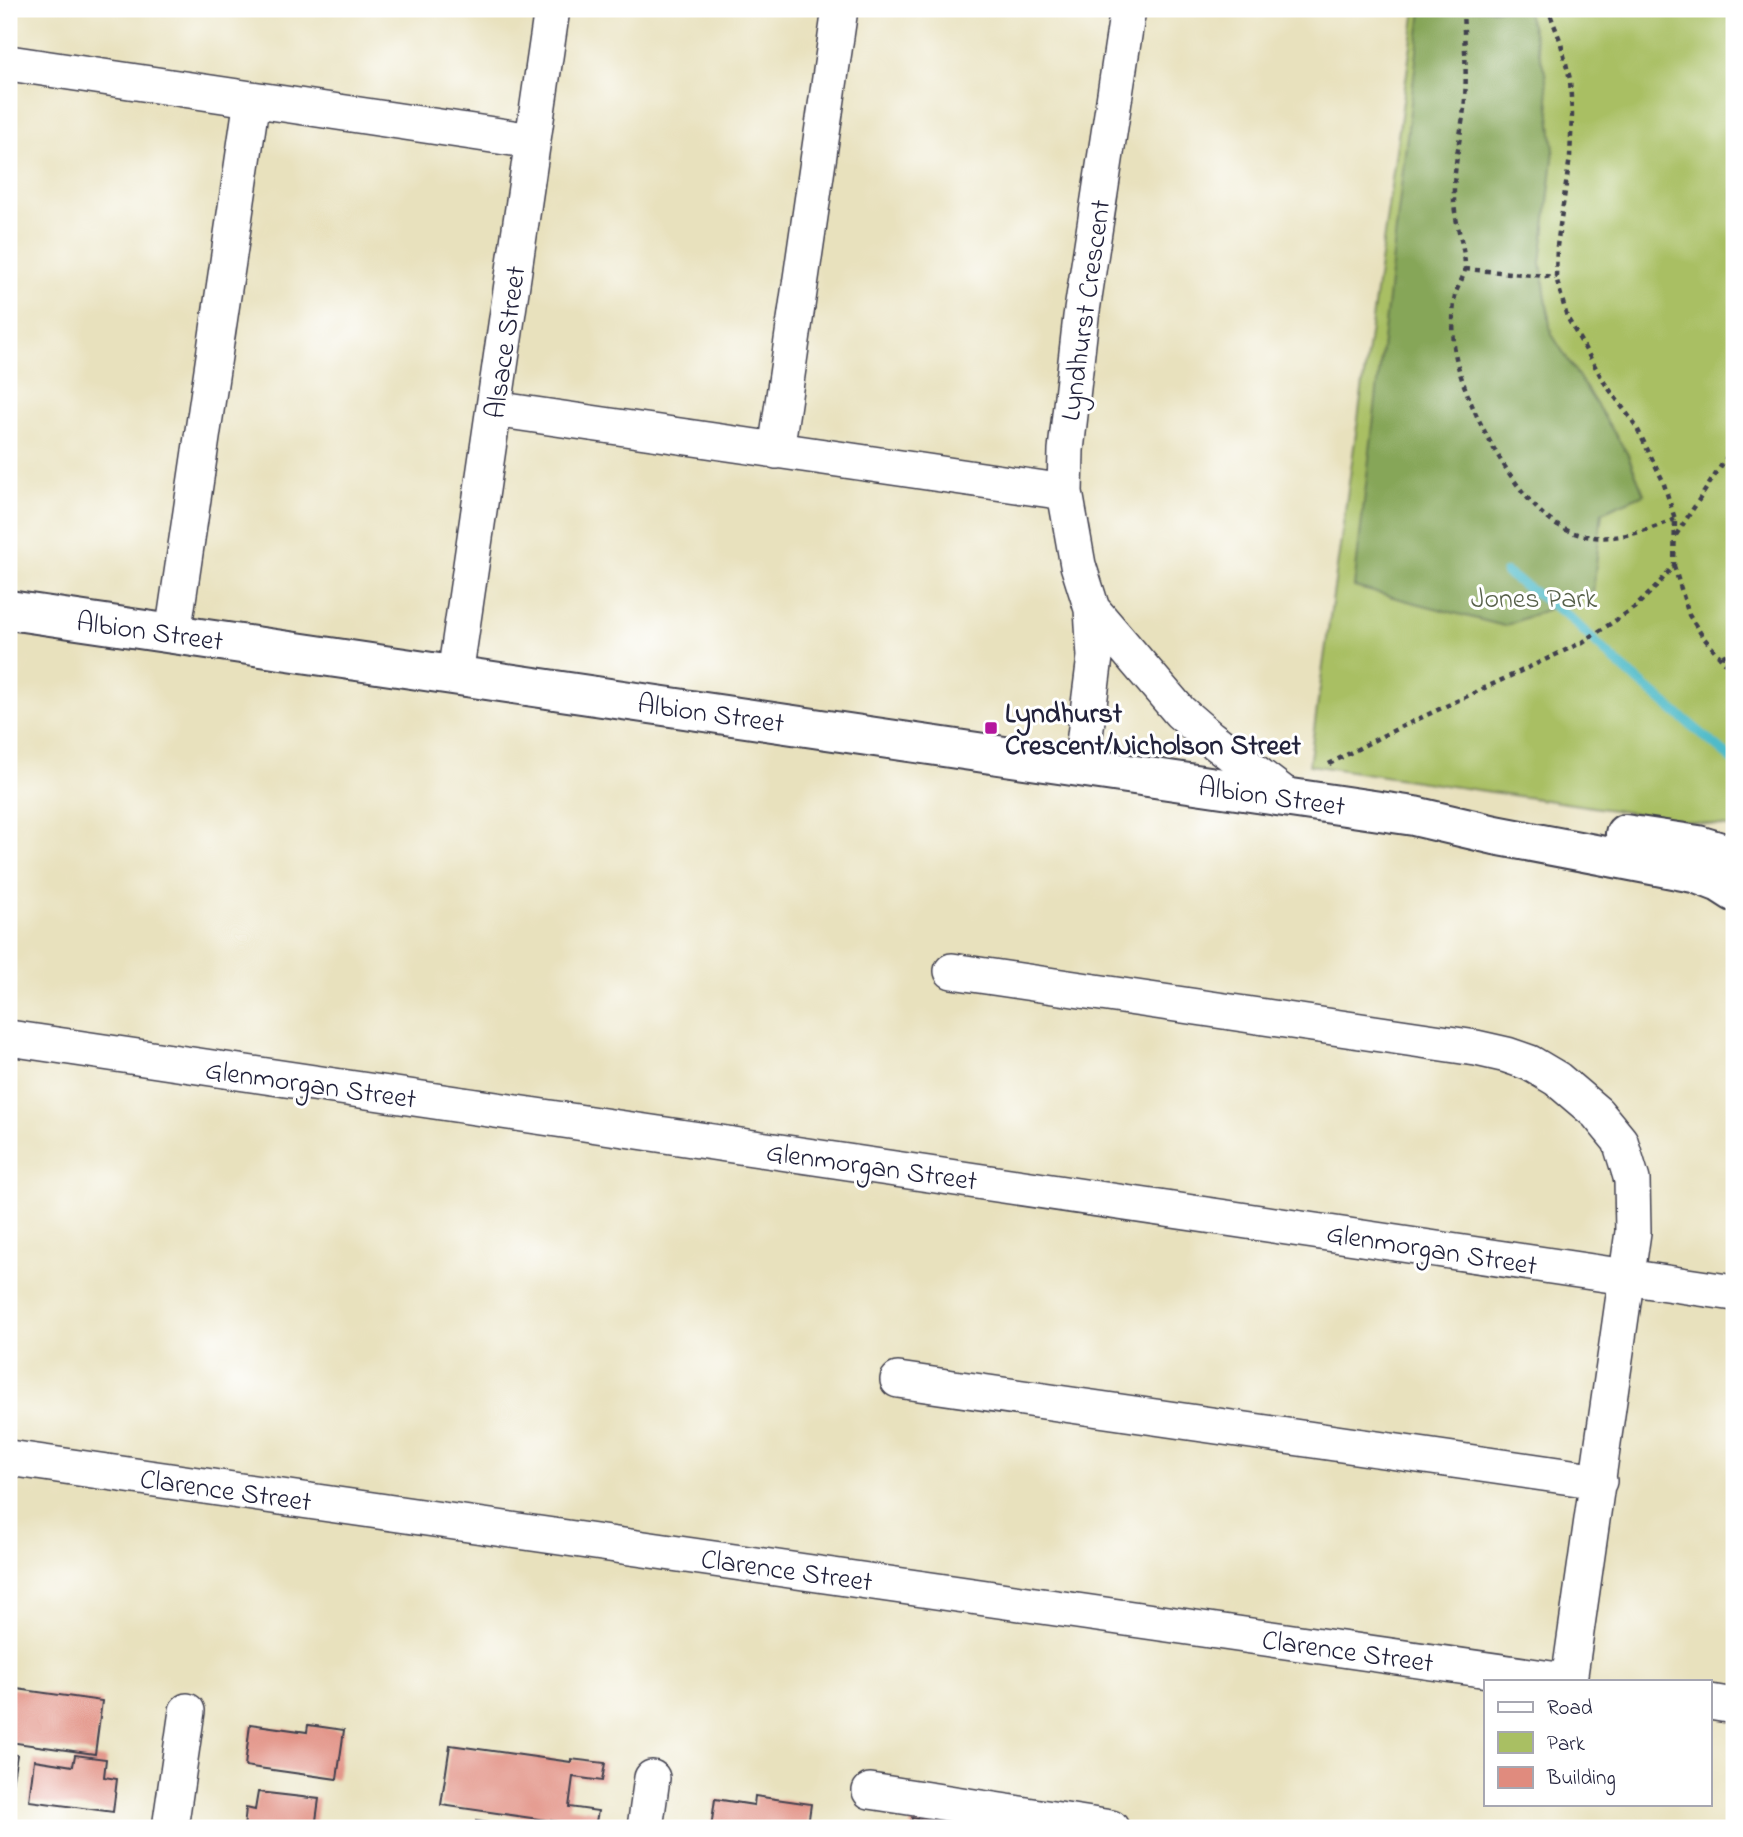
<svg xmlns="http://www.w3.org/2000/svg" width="1743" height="1837" viewBox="0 0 1743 1837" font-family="'Indie Flower',sans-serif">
  <rect width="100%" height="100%" fill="#fff"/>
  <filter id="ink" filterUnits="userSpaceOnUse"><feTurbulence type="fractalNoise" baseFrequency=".0143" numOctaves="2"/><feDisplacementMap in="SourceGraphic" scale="14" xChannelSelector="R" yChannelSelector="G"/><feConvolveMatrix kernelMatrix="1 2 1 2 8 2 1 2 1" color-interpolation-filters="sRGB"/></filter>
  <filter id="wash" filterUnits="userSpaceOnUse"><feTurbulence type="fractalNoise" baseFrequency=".00686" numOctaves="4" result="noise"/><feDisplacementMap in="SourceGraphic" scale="28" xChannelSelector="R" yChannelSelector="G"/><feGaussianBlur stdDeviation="1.57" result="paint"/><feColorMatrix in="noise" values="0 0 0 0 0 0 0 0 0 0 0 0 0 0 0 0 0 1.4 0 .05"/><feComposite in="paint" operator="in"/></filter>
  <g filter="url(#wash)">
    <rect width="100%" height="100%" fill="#e8e1bd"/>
    <path fill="#a9bf63" stroke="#66704f" stroke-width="2" d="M1416,9H1734V828L1309,765Z"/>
    <path fill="#86a659" stroke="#54644a" stroke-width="2" d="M1422,9H1526L1545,72L1554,150L1541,263L1551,333L1627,453L1644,494L1602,512L1593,592L1504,626L1354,587Z"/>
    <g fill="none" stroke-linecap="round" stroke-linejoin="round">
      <path stroke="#4fbbc9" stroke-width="10" d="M1506,573L1567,615L1618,664L1734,761"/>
    </g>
    <g id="blocks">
      <path fill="#e08b7e" d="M10,1688L102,1701L95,1754L9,1742Z
        M250,1724L307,1732L308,1725L344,1730L337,1779L245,1766Z
        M450,1745L571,1762V1759L605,1763L602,1781L573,1777L569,1807L598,1811L595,1827L441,1805Z
        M9,1753L17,1755L10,1796H9Z
        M75,1755L106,1759L104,1777L117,1779L113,1812L29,1801L34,1760L73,1766Z
        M258,1792L319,1799L315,1828H244L246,1808L255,1810Z
        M755,1796L811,1804L808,1825L816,1828H711L715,1799L754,1805Z
        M912,1818L964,1827V1828H910Z
        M9,1821L47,1827V1828H9Z
        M476,1821L519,1827L518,1828H475Z"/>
    </g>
  </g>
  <g filter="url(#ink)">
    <use href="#blocks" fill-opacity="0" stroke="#403f4e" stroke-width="2"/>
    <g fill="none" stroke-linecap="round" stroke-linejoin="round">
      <defs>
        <path id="minor" d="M9,63L533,141
          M494,409L1065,492
          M776,451L840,9
          M1092,609L1180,712L1210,738L1289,798
          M173,634L252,99
          M455,675L552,9
          M1081,767L1095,657L1092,609L1078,565L1065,492L1066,450L1081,317L1128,9
          M952,971L1476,1048L1507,1055L1530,1063L1557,1079L1597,1113L1620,1141L1632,1180L1633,1232L1569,1681
          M9,1038L1734,1293
          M898,1380L1599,1481
          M9,1458L1565,1681
          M1710,1702L1734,1706
          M870,1791L1111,1828
          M170,1828L187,1711
          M645,1828L652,1778"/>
        <path id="major" d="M9,610L1414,816L1495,835L1694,873L1720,883L1734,892
          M1625,834L1698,845L1734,856"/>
      </defs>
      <use href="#minor" stroke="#403f4e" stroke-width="38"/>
      <use href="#major" stroke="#403f4e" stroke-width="42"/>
      <path stroke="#403f4e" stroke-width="4.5" stroke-dasharray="5 5" stroke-linecap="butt" d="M1463,9C1464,39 1467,69 1465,99C1462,132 1453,166 1454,199C1454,222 1465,245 1465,267C1465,275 1459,284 1456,292C1452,307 1453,329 1454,345C1458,394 1518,507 1562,528C1600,547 1639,534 1675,519
        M1465,269L1556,277
        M1676,535L1734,446
        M1674,566L1689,615L1703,637L1734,673
        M1722,657L1734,649
        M1329,764L1384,735L1583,642L1634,608L1656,587L1674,565L1675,519L1663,481L1636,426L1604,382L1567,317L1556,277L1557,246L1570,157L1572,115L1570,79L1560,40L1548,9"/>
      <use href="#minor" stroke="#fff" stroke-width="35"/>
      <use href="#major" stroke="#fff" stroke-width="38"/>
    </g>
  </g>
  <rect fill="#b5179e" stroke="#fff" stroke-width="2.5" x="984" y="721" width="14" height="14" rx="3.5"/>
  <g text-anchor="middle" stroke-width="6" stroke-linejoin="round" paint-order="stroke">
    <g font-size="28" fill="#22223b" stroke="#fff">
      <text transform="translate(1084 310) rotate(-82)" y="10">Lyndhurst Crescent</text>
      <text transform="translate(504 342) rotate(-82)" y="10">Alsace Street</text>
      <text transform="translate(150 630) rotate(8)" y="10">Albion Street</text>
      <text transform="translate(711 712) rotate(8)" y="10">Albion Street</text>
      <text transform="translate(1272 795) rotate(8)" y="10">Albion Street</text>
      <text transform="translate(311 1083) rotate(8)" y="10">Glenmorgan Street</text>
      <text transform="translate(872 1165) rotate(8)" y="10">Glenmorgan Street</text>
      <text transform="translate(1432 1248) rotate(9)" y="10">Glenmorgan Street</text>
      <text transform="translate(226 1489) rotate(8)" y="10">Clarence Street</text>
      <text transform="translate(787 1569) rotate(8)" y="10">Clarence Street</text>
      <text transform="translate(1348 1650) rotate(8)" y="10">Clarence Street</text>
    </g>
    <g font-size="28" fill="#58614b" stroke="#fff">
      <text x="1534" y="607">Jones Park</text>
    </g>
    <g font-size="28" font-weight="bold" fill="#22223b" stroke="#fff" text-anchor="start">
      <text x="1005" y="722">Lyndhurst<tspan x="1005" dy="32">Crescent/Nicholson Street</tspan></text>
    </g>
  </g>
  <rect width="1743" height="1837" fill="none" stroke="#fff" stroke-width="35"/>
  <rect x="1484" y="1680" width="228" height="126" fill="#ffffff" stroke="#a7a7b1" stroke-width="2"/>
  <rect x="1498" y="1702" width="35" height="10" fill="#ffffff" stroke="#a7a7b1" stroke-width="2"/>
  <text x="1547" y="1714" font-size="21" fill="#22223b">Road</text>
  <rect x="1498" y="1732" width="35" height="21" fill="#a9bf63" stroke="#a7a7b1" stroke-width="2"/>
  <text x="1547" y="1750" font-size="21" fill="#22223b">Park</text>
  <rect x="1498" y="1767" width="35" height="21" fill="#e08b7e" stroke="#a7a7b1" stroke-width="2"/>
  <text x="1547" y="1784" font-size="21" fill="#22223b">Building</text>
</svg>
